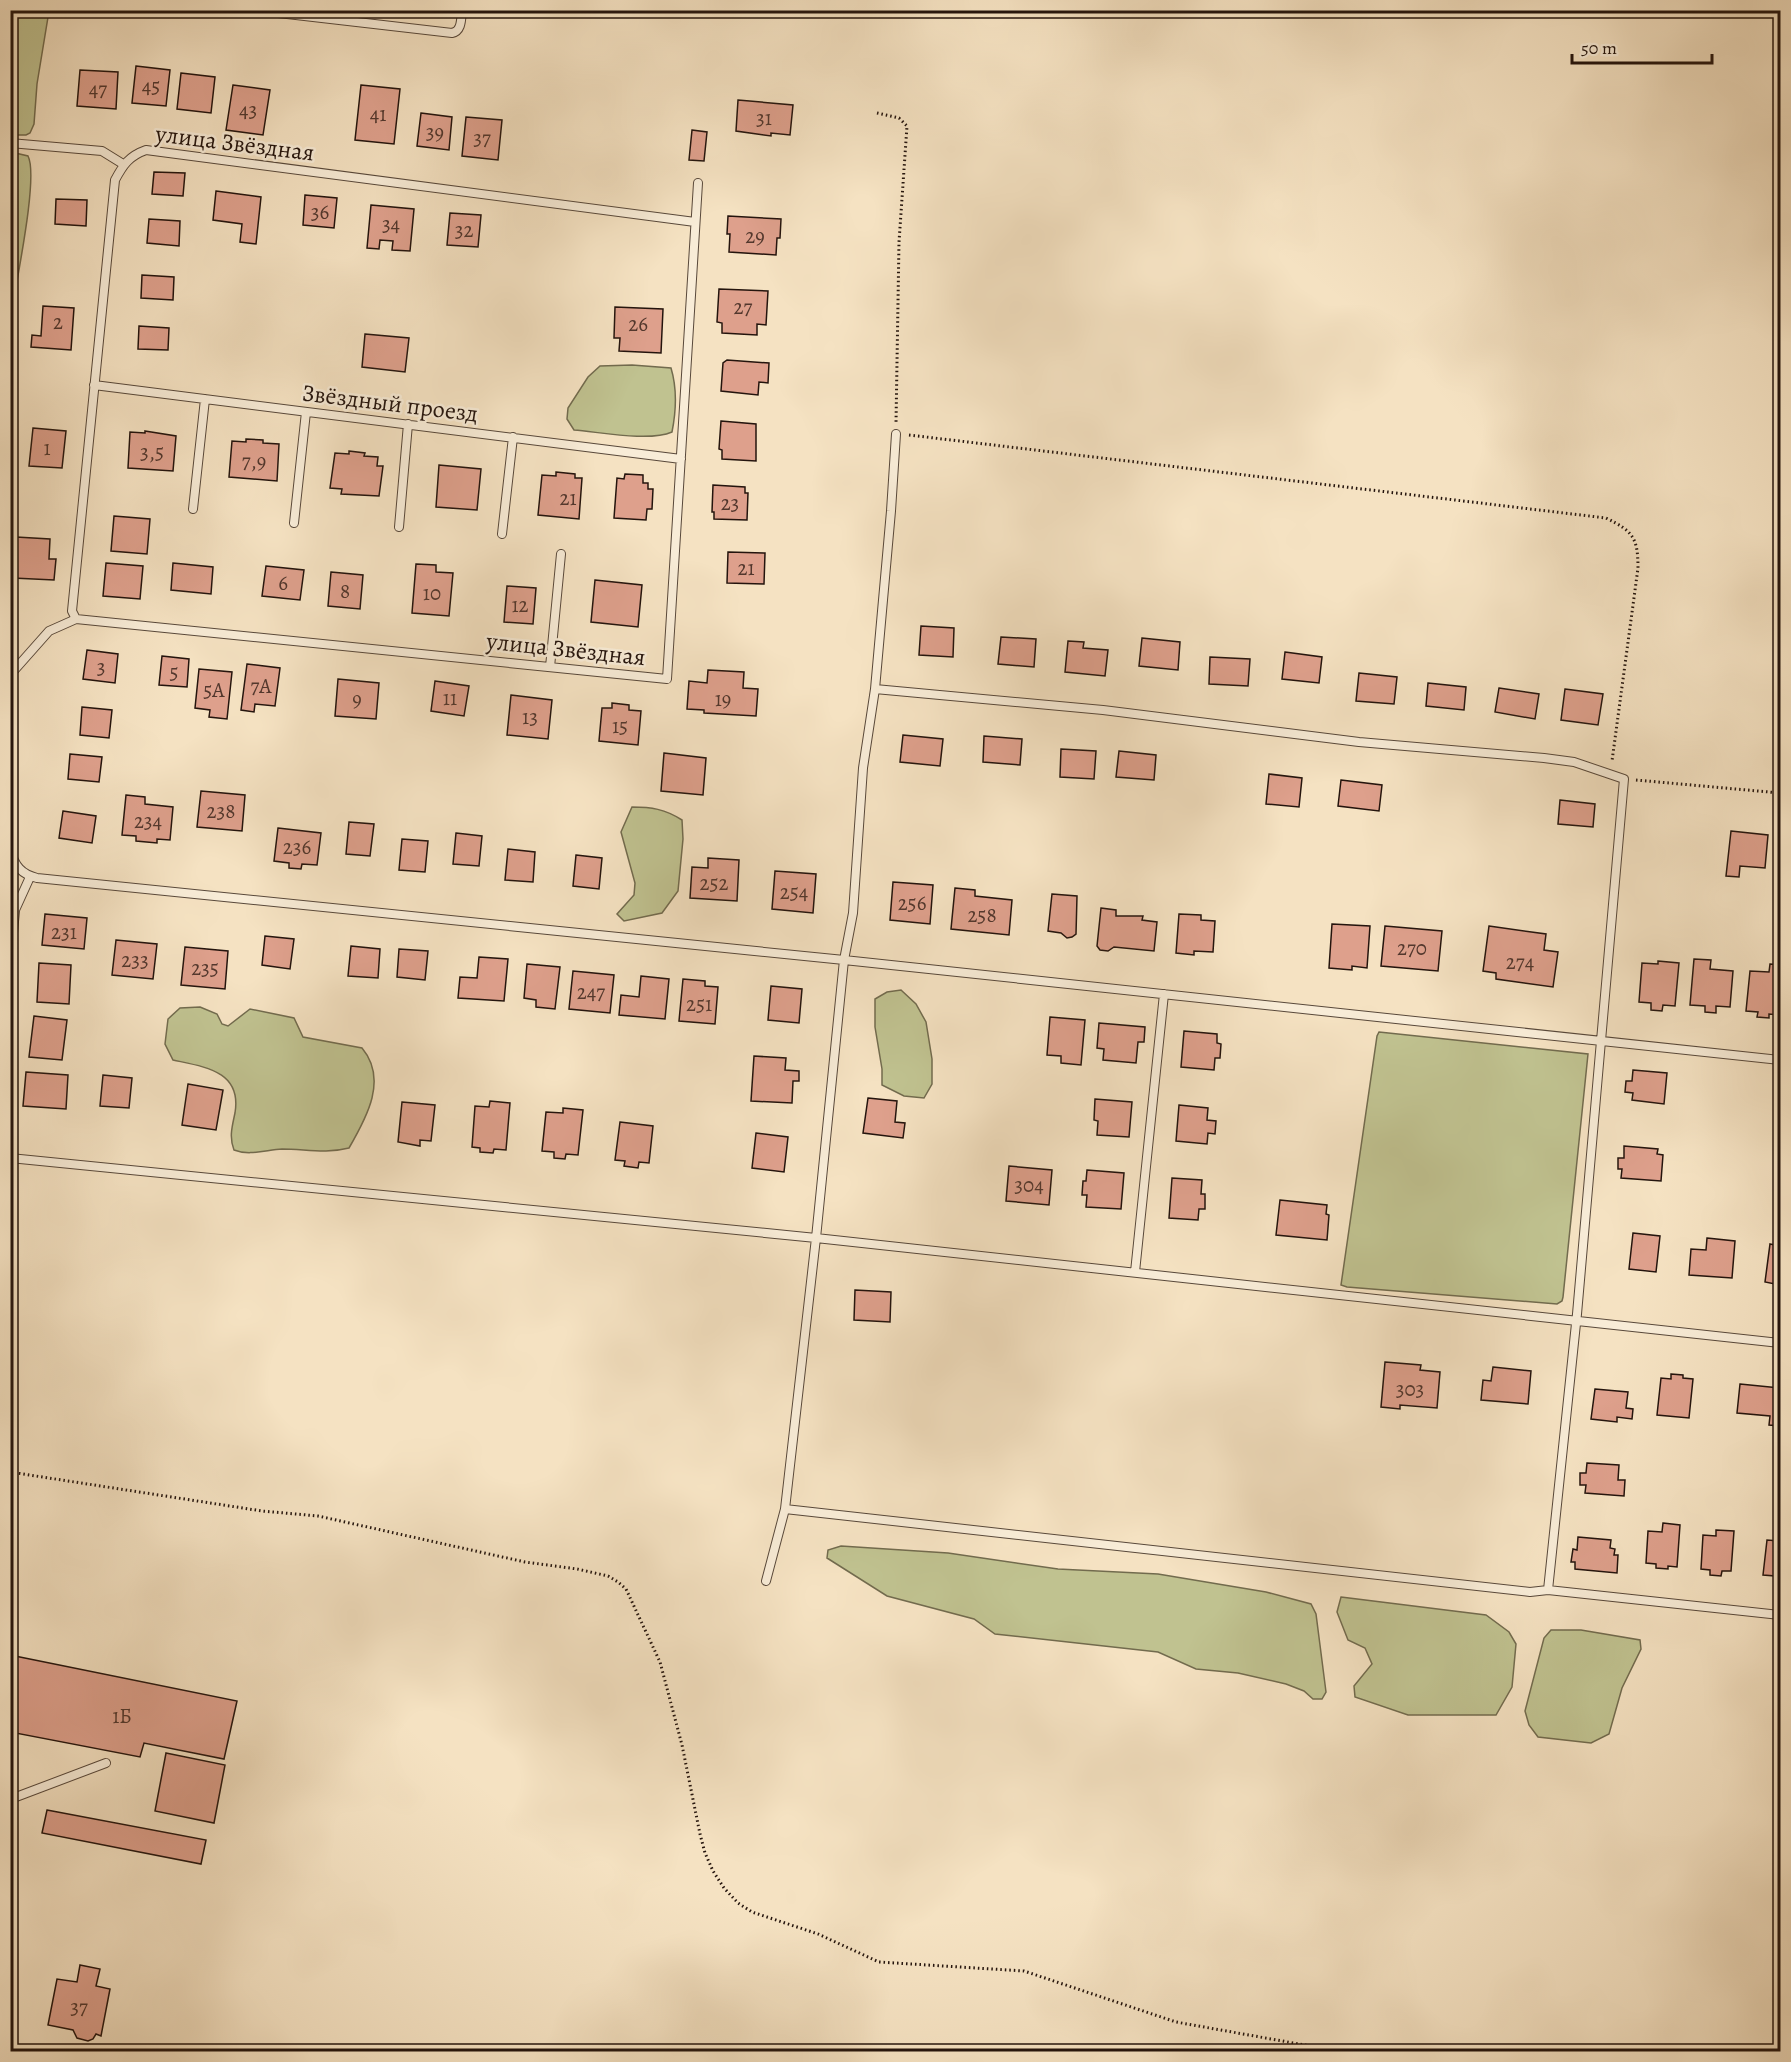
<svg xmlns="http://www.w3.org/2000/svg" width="1791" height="2062" viewBox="0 0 1791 2062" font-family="Alegreya,serif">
  <rect width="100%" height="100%" fill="#f5e2c2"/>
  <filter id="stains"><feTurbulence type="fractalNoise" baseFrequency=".00333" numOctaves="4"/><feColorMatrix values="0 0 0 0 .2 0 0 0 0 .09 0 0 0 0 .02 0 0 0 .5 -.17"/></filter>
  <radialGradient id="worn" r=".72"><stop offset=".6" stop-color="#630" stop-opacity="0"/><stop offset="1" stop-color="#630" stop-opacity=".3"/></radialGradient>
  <path fill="#c0c290" stroke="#726b4e" stroke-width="1.5" d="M10,11H49L37,84L34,124L30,133L26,135H11Z
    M11,152L28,156C39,177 15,287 11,316Z
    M632,365L671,368C677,388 676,412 672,432C649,442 600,432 574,430L567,419L568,408L588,377L600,366Z
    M632,807C651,807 665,809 682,820L683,839L678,891L662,913L624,921L617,914L634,895L635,883L621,832Z
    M901,990L916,1004L926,1022L932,1059V1084L924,1098L904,1096L882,1085V1069L875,1027V999L887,992Z
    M200,1007L217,1014L222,1024L228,1026L250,1009L294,1018L303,1037L362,1048C388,1079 367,1117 349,1148C326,1154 305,1149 282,1149C266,1150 249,1156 234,1150C229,1137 232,1127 235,1113C242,1071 205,1067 173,1060L165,1044L168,1019L180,1008Z
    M1379,1032L1588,1054L1563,1297L1562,1301L1557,1304L1347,1287L1341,1285L1377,1036Z
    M841,1546L948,1553L1058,1569L1158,1574L1266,1592L1311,1604L1316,1614L1326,1692L1322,1699H1313L1304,1691L1286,1684L1238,1673L1196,1669L1158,1652L995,1634L974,1619L887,1596L827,1558L828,1550Z
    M1341,1597L1486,1615L1509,1632L1516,1644L1512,1687L1496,1715H1408L1355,1697L1354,1686L1372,1664L1365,1648L1348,1640L1337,1612Z
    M1551,1630H1581L1640,1640L1641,1649L1622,1688L1609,1734L1591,1743L1538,1737L1529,1725L1525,1711L1544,1638Z"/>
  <path fill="#dea08c" stroke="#24140d" stroke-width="1.5" d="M136,66L170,70L166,106L132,103Z
    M80,70L118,72L116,109L77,106Z
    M181,73L215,77L211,113L177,109Z
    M233,85L270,90L263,135L226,130Z
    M361,85L400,89L394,144L355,140Z
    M738,100L793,105L790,135L771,133V136L736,131Z
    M421,113L452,117L449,150L417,146Z
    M466,117L502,120L498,160L462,156Z
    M692,130L707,132L704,161L689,160Z
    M154,172L185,173L183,196L152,194Z
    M216,191L261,197L256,244L240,242L242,224L213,220Z
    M305,195L337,198L334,228L303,225Z
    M56,199L87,200L86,226L55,224Z
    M371,205L414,209L410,251L392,250L393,241L380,240L379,249L367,248Z
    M450,213L481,215L478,247L447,245Z
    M728,216L781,219L780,238H777L776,255L729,252L730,234H727Z
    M149,219L180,221L179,246L147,243Z
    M142,275L174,277L173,300L141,298Z
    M719,289L768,291L766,325L757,324V335L722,333V323L717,322Z
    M43,306L74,308L71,350L31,347L32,335L41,336Z
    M615,307L663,309L661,353L619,351L620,338H614Z
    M139,326L169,328L168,350L138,349Z
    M365,334L409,338L405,372L362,367Z
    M727,360L769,363L768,383L759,382L758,395L721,391L723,363Z
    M721,421L756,424V461L722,459V450L719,449Z
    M33,428L66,431L62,468L29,466Z
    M145,431L176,436L173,471L128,468L130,432L145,433Z
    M246,439L263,440V443L279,444L277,481L229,477L232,441L246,442Z
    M349,451L365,453L364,456L378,457L377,466H383L379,496L341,494L342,489L330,488L335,453L349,454Z
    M439,465L481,469L477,510L436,507Z
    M556,472L575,474V478H582L579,519L538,515L542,475L556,476Z
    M625,474L643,475V483H648V489H653L652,509H647L646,520L614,518L617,478L624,479Z
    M713,485L745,487V493H748L747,520L714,519V512H712Z
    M114,516L150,519L147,554L111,551Z
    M16,537L50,539L49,559H56L54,580L13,578Z
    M728,552L765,553L764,584L727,583Z
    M106,563L143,566L140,599L103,596Z
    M173,563L213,567L211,594L171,590Z
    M416,564L436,565V572L453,573L449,616L412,613Z
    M266,566L304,570L300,600L262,596Z
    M331,572L363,575L360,609L328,606Z
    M595,580L642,585L638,627L591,622Z
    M507,586L536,588L533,624L504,622Z
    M921,626L954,628L953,657L919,655Z
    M1001,637L1036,639L1034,667L998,664Z
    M1142,638L1180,642L1178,670L1139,666Z
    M1068,641L1084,642L1083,648L1108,650L1105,676L1065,672Z
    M87,650L118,654L115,683L83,679Z
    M1285,652L1322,657L1319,683L1282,679Z
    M162,656L189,659L187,687L159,685Z
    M1210,657L1250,659L1248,686L1209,684Z
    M247,664L280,668L275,706L255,704L254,712L241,710Z
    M199,669L232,672L227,719L209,717L210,710L195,708Z
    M708,670L744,672L743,688L758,689L756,716L704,713V710L687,709L689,681L707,683Z
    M1359,673L1397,677L1394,704L1356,701Z
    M338,679L379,683L376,719L335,716Z
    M435,681L469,686L464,716L431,711Z
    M1428,683L1466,687L1464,710L1426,706Z
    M1499,688L1539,694L1535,719L1495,712Z
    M1565,689L1603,694L1598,725L1561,720Z
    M511,695L552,700L548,739L507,735Z
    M612,703L629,705V710L641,711L638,745L599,741L602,708H612Z
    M82,707L112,710L109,738L80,735Z
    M903,735L943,739L940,766L900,762Z
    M984,736L1022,739L1020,765L983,762Z
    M1061,749L1096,751L1094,779L1060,777Z
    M1119,751L1156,755L1154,780L1116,777Z
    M664,753L706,758L703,795L661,791Z
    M70,754L102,757L99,782L68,779Z
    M1269,774L1302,778L1299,807L1266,804Z
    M1341,780L1382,785L1379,811L1338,806Z
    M201,791L245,795L242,831L197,827Z
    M126,795L145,797V804L173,807L170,840L157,839V843L136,841V836L122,835Z
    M1560,800L1595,804L1593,827L1558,824Z
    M63,811L96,816L92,843L59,838Z
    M349,822L374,824L370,856L346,854Z
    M278,828L321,833L317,865L302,864L301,869L289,868V863L274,861Z
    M1731,831L1768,835L1765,868L1740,866L1739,877L1726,876Z
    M456,833L482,836L479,866L453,864Z
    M402,839L428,841L425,872L399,870Z
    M508,849L535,852L533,882L505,880Z
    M576,855L602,858L599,889L573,886Z
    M708,858L739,860L737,901L690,898L692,867L708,868Z
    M775,871L816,874L813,913L772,909Z
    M893,882L933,885L930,924L890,920Z
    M955,888L975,890V896L1012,900L1009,935L951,929Z
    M1052,894L1077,896L1076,934L1072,937L1067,938L1061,933L1048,931Z
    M1101,908L1116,910V916H1143L1142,920L1157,922L1154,951L1114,947L1108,951L1100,950L1097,946Z
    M45,914L87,918L84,949L42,945Z
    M1179,914L1201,915V920L1215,921L1213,952L1194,951V955L1176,953Z
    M1332,924L1370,926L1367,968L1352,966V970L1329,968Z
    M1385,926L1442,931L1438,971L1381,966Z
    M1489,926L1546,934L1544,950L1558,952L1553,987L1496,979V973L1483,971Z
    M265,936L294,939L290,969L262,965Z
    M116,940L157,944L153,979L112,975Z
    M351,946L380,949L378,978L348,976Z
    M185,947L228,951L225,989L181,985Z
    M399,949L428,951L425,980L397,977Z
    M479,957L508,959L504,1001L458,998L460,977L477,978Z
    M1694,959L1711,960L1710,969L1733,971L1730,1007L1716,1006V1013L1705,1012V1006L1690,1005Z
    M1658,961L1679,963L1675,1006L1663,1005L1662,1011L1651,1010V1003L1639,1002L1642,963L1658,964Z
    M39,963L71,965L69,1004L37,1002Z
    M527,964L560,967L555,1009L536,1007V1000L524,998Z
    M1770,964L1780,965V1015L1769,1014V1018L1757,1017L1758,1012L1746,1011L1750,971L1769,972Z
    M573,971L614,975L610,1013L569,1009Z
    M641,976L669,979L665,1019L619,1015L621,995L639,997Z
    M683,979L705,981V986L718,987L715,1024L679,1021Z
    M771,986L802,989L799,1023L768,1020Z
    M34,1016L67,1020L62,1060L29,1057Z
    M1050,1017L1085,1020L1081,1065L1061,1063V1056L1047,1055Z
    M1099,1023L1145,1027L1144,1042H1138L1136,1063L1103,1060L1104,1049L1097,1048Z
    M1184,1031L1217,1034V1043L1221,1044L1220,1058H1215L1214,1070L1181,1067Z
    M754,1056L786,1058L785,1070L799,1071V1081H793L792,1103L751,1101Z
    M1633,1070L1667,1073L1664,1104L1632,1100L1633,1093L1625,1092L1626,1081H1632Z
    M26,1072L68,1075L66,1109L23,1106Z
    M103,1075L132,1078L129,1108L100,1106Z
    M188,1084L223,1090L216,1130L182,1125Z
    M868,1098L897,1101L895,1122L905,1123L903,1138L863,1133Z
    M1095,1099L1132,1102L1129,1137L1097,1135L1098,1121L1094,1120Z
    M490,1101L510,1103L506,1150L494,1149L493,1153L480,1152V1148L472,1147L475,1106L489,1107Z
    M402,1102L435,1105L431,1141L420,1140V1146L398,1142Z
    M1179,1105L1208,1108L1207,1120L1216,1121L1215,1134L1208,1133L1207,1144L1176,1141Z
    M563,1108L583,1110L578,1155L566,1154L565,1159L554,1158V1152L542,1151L546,1112L563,1113Z
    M620,1122L653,1126L649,1163L639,1162L638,1168L624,1166L625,1161L615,1160Z
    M756,1133L788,1137L784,1172L752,1168Z
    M1624,1146L1658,1149L1657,1154L1663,1155L1661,1181L1621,1178L1622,1169H1618V1158H1624Z
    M1009,1166L1052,1170L1049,1205L1006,1201Z
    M1087,1170L1124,1173L1121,1209L1086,1207L1087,1195H1082L1083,1181H1086Z
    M1172,1178L1202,1180L1201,1194H1205V1209H1199L1198,1220L1169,1218Z
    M1280,1200L1327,1205L1326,1214L1329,1215L1327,1240L1276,1235Z
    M1633,1233L1660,1236L1656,1272L1629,1269Z
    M1707,1238L1735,1241L1732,1278L1689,1275L1691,1249L1706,1250Z
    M1770,1244L1780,1246V1285L1765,1282Z
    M855,1290L891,1292L890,1322L854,1320Z
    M1385,1362L1421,1365L1420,1370L1440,1372L1437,1408L1400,1405V1409L1381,1407Z
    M1493,1367L1531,1371L1528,1404L1481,1400L1483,1380L1491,1381Z
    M1671,1374L1683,1375V1378L1693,1379L1689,1418L1657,1415L1661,1378L1671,1379Z
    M1740,1384L1780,1388V1426L1769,1425L1770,1416L1737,1413Z
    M1595,1389L1628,1392L1626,1408L1633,1409L1632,1419L1617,1417V1422L1591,1419Z
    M1587,1463L1619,1465L1618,1480H1625L1624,1496L1585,1493L1586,1485H1580V1473H1586Z
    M1663,1523L1680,1525L1677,1567L1668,1566V1569L1656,1568V1564L1646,1563L1648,1531L1662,1532Z
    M1716,1530L1734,1531L1731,1571H1722L1721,1576L1710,1575V1570L1701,1569L1703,1535L1716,1536Z
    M1578,1537L1611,1540L1610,1548L1615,1549L1614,1555H1618L1617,1573L1575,1569V1562H1571L1573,1549L1577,1550Z
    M1780,1538V1581L1774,1580L1775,1576L1763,1575L1767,1540L1780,1541Z
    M10,1655L237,1701L224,1759L144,1743L140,1757L10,1732Z
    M166,1753L225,1765L214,1823L155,1811Z
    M47,1810L206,1840L201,1864L42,1833Z
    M80,1965L100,1969L96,1986L110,1989L101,2036L96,2034L93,2039L88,2041L77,2038L73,2030L48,2025L57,1979L77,1982Z"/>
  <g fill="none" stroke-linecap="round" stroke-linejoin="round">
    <defs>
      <path id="service" d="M253,10L452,33C462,31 461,19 462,10
        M10,143L102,151L123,164
        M94,385L681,459
        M193,509L205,399
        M294,523L306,412
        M399,527L408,424
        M502,534L513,437
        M76,619L72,611L115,180C123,165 129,156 146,150L695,222
        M550,667L561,554
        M10,675L49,631L76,619L667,679L698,183
        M875,689L1103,710L1359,742L1544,758L1574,762L1624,779L1577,1314L1548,1590
        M10,850C15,866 21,874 37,878L844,960L1780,1060
        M10,967L15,910L30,877
        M10,1158L816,1238L1780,1343
        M1135,1272L1164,994
        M785,1509L1530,1592L1548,1590L1780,1615
        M766,1581L785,1509L816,1238L844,960L853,913L863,768L875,689L891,511L896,434
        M10,1796L16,1797L106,1763"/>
    </defs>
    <use href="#service" stroke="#58483a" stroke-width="10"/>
    <path stroke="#24140d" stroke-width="3" stroke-dasharray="1.5 3" stroke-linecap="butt" d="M877,113L899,118L907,126L899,242L896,423
      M909,435L1606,518C1633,531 1638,538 1638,568L1612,761
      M1636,780L1780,793
      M10,1472L262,1511L318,1516L525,1562L577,1569L608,1576L618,1582L626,1589L660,1662L682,1745L700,1834L705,1853L713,1871L724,1888L738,1903L752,1912L818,1934L879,1962L1024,1971L1176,2022L1344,2052"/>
    <use href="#service" stroke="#f8ecd7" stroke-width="8"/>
  </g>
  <g text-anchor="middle" stroke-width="5" stroke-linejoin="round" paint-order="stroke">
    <g font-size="21" fill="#52372d">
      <text x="151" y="93">45</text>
      <text x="98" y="96">47</text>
      <text x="248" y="117">43</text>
      <text x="378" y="121">41</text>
      <text x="764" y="125">31</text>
      <text x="435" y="139">39</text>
      <text x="482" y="145">37</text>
      <text x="320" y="219">36</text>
      <text x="391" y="231">34</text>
      <text x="464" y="237">32</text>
      <text x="755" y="243">29</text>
      <text x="743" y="314">27</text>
      <text x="58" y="329">2</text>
      <text x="638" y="331">26</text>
      <text x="47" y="455">1</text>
      <text x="152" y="459">3,5</text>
      <text x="254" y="468">7,9</text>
      <text x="568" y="505">21</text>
      <text x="730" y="510">23</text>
      <text x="746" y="575">21</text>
      <text x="283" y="590">6</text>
      <text x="345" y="598">8</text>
      <text x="432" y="600">10</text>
      <text x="520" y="612">12</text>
      <text x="101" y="674">3</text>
      <text x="174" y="679">5</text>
      <text x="261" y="693">7А</text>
      <text x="214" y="697">5А</text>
      <text x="450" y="705">11</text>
      <text x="357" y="706">9</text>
      <text x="723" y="706">19</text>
      <text x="530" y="724">13</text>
      <text x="620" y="733">15</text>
      <text x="221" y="818">238</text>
      <text x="148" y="828">234</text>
      <text x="297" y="854">236</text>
      <text x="714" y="890">252</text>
      <text x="794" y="899">254</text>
      <text x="912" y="910">256</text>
      <text x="982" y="922">258</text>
      <text x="64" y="939">231</text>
      <text x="1412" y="955">270</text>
      <text x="135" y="967">233</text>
      <text x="1520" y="969">274</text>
      <text x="205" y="975">235</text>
      <text x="591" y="999">247</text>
      <text x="699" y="1011">251</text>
      <text x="1029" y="1192">304</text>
      <text x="1410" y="1396">303</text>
      <text x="122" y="1723">1Б</text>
      <text x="79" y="2014">37</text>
    </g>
    <g font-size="24" fill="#24140d" stroke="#f8ecd7">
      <text transform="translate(235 143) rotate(7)" y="8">улица Звёздная</text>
      <text transform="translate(390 403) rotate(7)" y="8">Звёздный проезд</text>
      <text transform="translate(566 649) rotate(6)" y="8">улица Звёздная</text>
    </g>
  </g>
  <rect width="1791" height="2062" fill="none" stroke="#f5e2c2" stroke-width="36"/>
  <rect x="12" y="12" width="1767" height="2038" fill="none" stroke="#24140d" stroke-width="3"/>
  <rect x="18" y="18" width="1755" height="2026" fill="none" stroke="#24140d" stroke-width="1.5"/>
  <path d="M1572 54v9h140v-9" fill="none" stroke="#24140d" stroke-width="3"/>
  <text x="1581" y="54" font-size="18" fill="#24140d" stroke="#f8ecd7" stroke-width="4.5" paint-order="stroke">50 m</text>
  <rect width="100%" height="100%" filter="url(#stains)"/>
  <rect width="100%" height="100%" fill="url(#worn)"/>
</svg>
